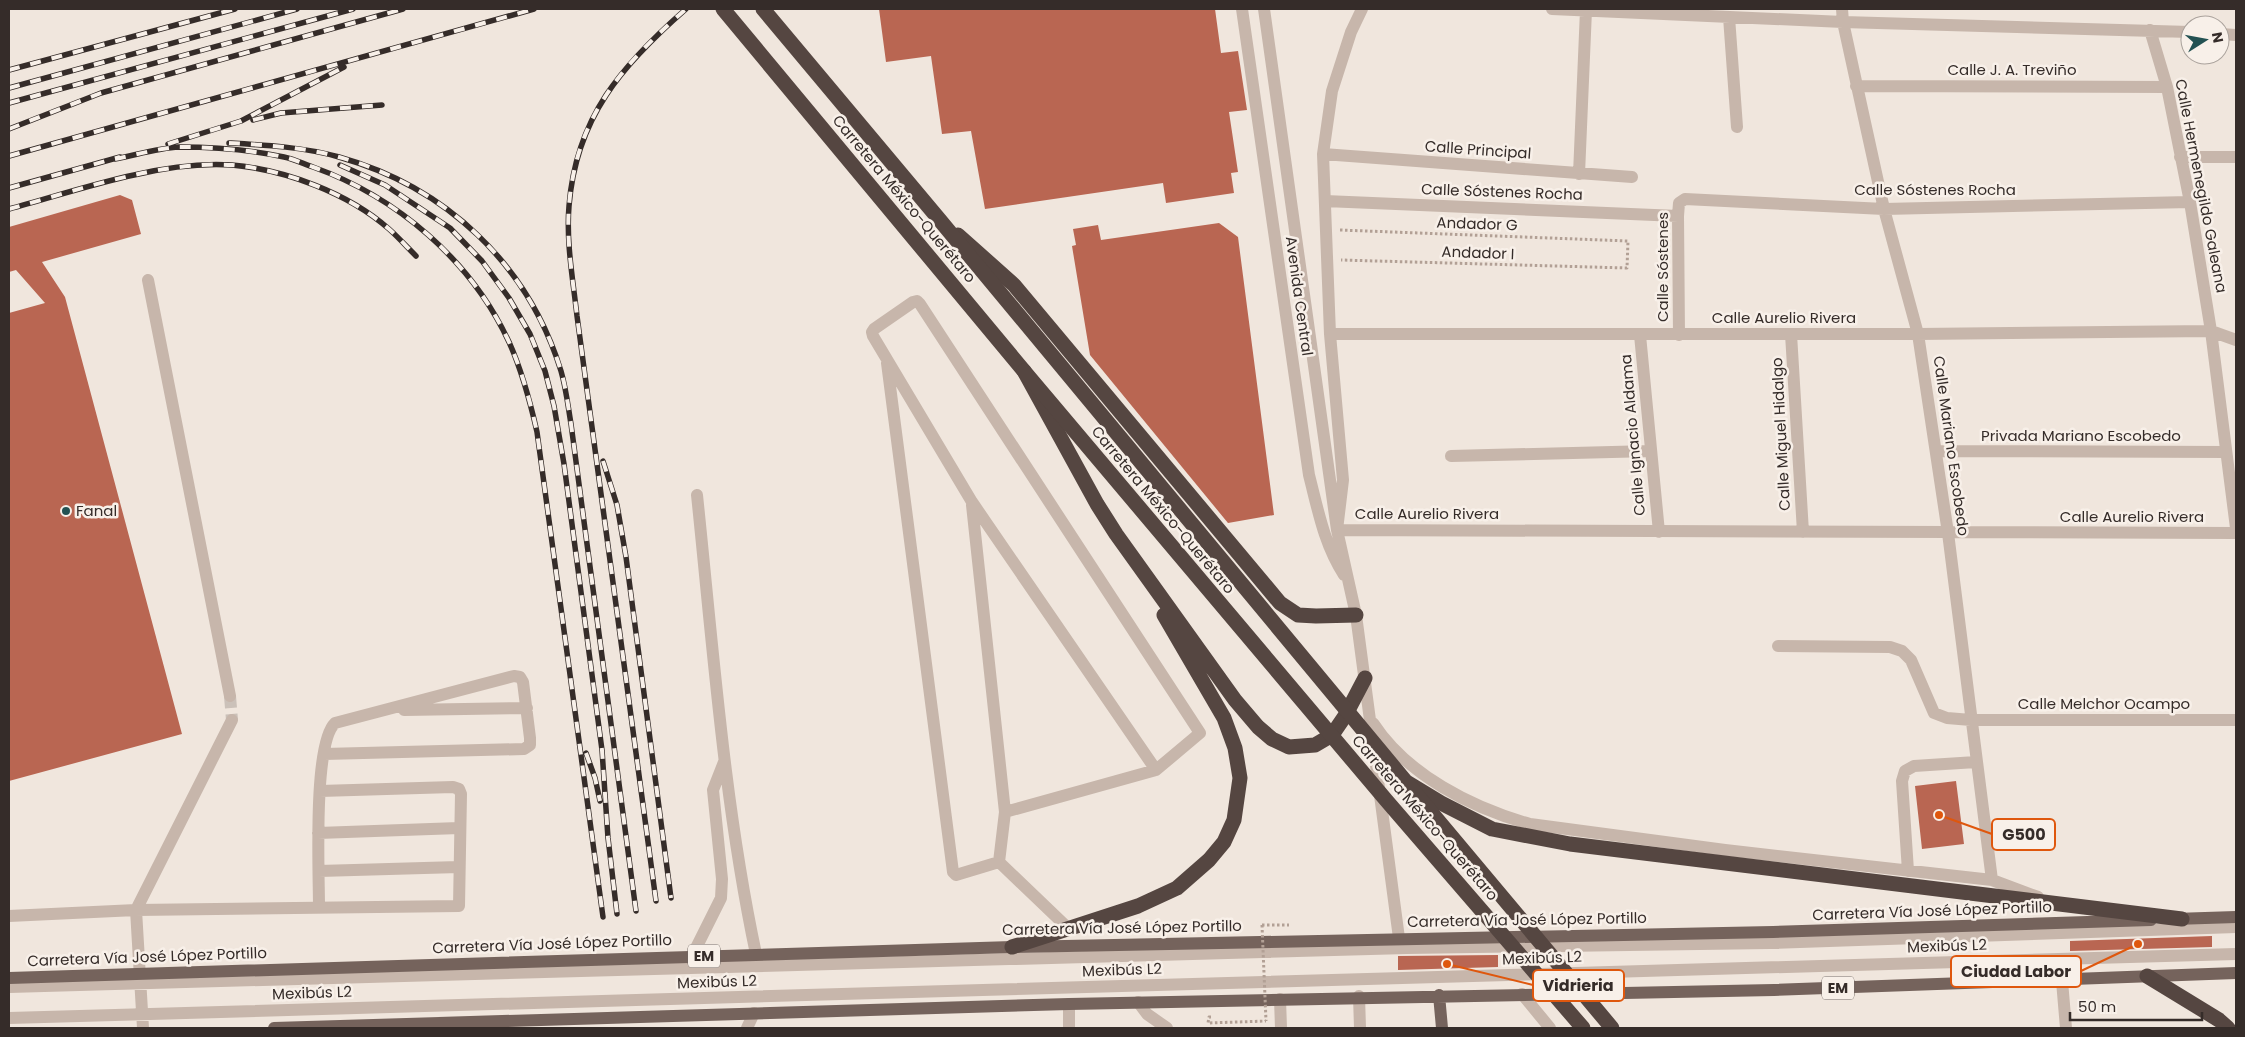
<svg xmlns="http://www.w3.org/2000/svg" width="2245" height="1037" viewBox="0 0 2245 1037" font-family="Poppins,sans-serif">
  <rect width="100%" height="100%" fill="#f0e6dd"/>
  <path fill="#b96652" d="M879,9H1215L1221,53L1238,51L1247,110L1229,112L1238,172L1231,173L1234,193L1166,203L1163,183L985,209L971,131L942,134L931,56L886,62Z
    M120,195L132,200L141,234L42,262L65,297L182,734L9,781V313L45,303L16,270L9,272V227Z
    M1219,223L1238,237L1274,515L1228,523L1090,355L1072,246L1076,245L1073,229L1098,225L1101,240Z
    M1956,781L1964,844L1922,849L1915,786Z
    M2212,936V947L2070,951V941Z
    M1498,955V967L1398,970V956Z"/>
  <g fill="none" stroke-linecap="round" stroke-linejoin="round">
    <path stroke="#cbc1b9" stroke-width="12" stroke-dasharray="12 6" stroke-linecap="butt" d="M230,696L232,720"/>
    <path stroke="#b2a095" stroke-width="3" stroke-dasharray="2.5 2.5" stroke-linecap="butt" d="M1340,230L1628,241L1627,268L1341,260
      M1262,925H1289
      M1211,1017H1209L1208,1023L1266,1021"/>
    <path stroke="#c7b6ab" stroke-width="12" d="M1242,9L1309,475C1318,510 1324,544 1344,575
      M1264,9L1337,530L1356,615L1399,938
      M1362,9L1351,32L1332,91L1323,154L1330,334L1343,480L1337,530L2236,533
      M1552,9L1843,22L2190,32
      M1842,9L1843,22L1884,209L1918,334L1948,533L1992,880
      M1729,17L1737,127
      M2150,30L2167,87L2190,202L2211,331L2236,528
      M2220,34L2236,35
      M1856,86L2167,87
      M1323,154L1632,177
      M2180,157H2236
      M1579,174L1586,10
      M1325,201L1678,216
      M148,280L230,696
      M1330,334H1918L2211,331L2236,340
      M1791,334L1803,532
      M1640,335L1659,532
      M1679,335L1678,216L1679,203L1685,199L1884,209L2190,202
      M887,363L953,872L956,875L999,862
      M1936,451L2226,452
      M1451,456L1651,451
      M697,495C713,648 724,803 756,954
      M972,505L1005,812
      M1778,646L1890,647L1902,651L1911,660L1934,713L1947,718L1971,720H2236
      M404,710L527,708
      M1373,723C1407,775 1472,808 1530,824L1725,850L1992,880L2038,897
      M318,833L459,828
      M319,871L459,867
      M1908,871L1902,781L1905,771L1914,766L1976,762
      M319,907C319,872 313,744 335,723L514,676L520,677L523,682L530,738V745L524,749L324,754
      M9,916L136,910L459,906L461,794L459,789L453,787L320,791
      M1069,929L999,862L1005,812L1156,770L1200,733L920,304L917,301L913,302L874,329L872,332L873,336L972,502L1156,770
      M692,956L721,898L722,879L713,790L724,762
      M2062,981L2066,1028
      M9,987L1407,948L1770,943L2236,927
      M1522,994L1550,1028
      M1359,996L1360,1028
      M1280,999L1281,1028
      M1138,1002L1147,1014L1167,1028
      M1069,1004V1028
      M9,1018L2236,954
      M143,1028L136,910L232,720
      M747,1028L754,1013"/>
    <path stroke="#75635c" stroke-width="12" d="M2174,919L2236,917
      M9,978L1012,947L1773,932L2151,920
      M1439,995L1442,1028
      M274,1028L1069,1004L1774,990L2236,973"/>
    <path stroke="#554641" stroke-width="15" d="M723,9L1024,371L1097,504L1116,534L1235,700L1258,727L1272,739L1289,747L1315,745L1332,735L1345,716L1365,678
      M958,235L1014,285L1280,603L1298,615L1316,616L1356,615
      M1408,783L1441,803L1492,829L1570,844L2182,919
      M1012,947L1138,906L1177,888L1209,860L1224,842L1234,820L1240,778L1235,748L1224,718L1164,615
      M2147,976L2219,1020L2228,1028"/>
    <defs>
      <path id="rail" d="M9,70L235,9
        M9,88L297,9
        M9,103L353,9
        M253,120L281,113L382,105
        M9,129L101,93L403,9
        M229,143C265,145 304,147 339,157C446,187 528,264 561,371C566,388 568,406 571,424L636,911
        M168,144L241,121L344,67
        M9,156L534,9
        M115,159C136,155 158,148 179,147C213,147 251,150 284,157C294,159 304,164 313,167C397,197 471,260 509,342C522,371 530,401 537,432L603,917
        M340,165L385,185L450,228L482,261L509,298L530,334L545,371L554,406L564,464L602,750L608,838L617,914
        M9,188L120,157
        M9,209C50,198 92,184 134,175C164,168 201,163 232,165C286,170 348,193 389,229C398,237 407,247 416,256
        M603,461L617,505L626,557L671,898
        M586,753L595,778L600,801
        M656,901L577,316C573,280 566,242 569,206C576,117 622,65 686,9"/>
    </defs>
    <use href="#rail" stroke="#352c29" stroke-width="5.5"/>
    <use href="#rail" stroke="#f8f0e9" stroke-width="4" stroke-dasharray="11" stroke-linecap="butt"/>
    <path stroke="#b2a095" stroke-width="3" stroke-dasharray="2.5 2.5" stroke-linecap="butt" d="M1262,925L1266,1021"/>
    <path stroke="#554641" stroke-width="15" d="M763,9C1048,347 1327,690 1612,1028
      M1024,371L1386,800L1583,1028"/>
  </g>
  <circle fill="#235152" stroke="#f8f0e9" stroke-width="2" cx="66" cy="511" r="5"/>
  <g text-anchor="middle" stroke-width="5" stroke-linejoin="round" paint-order="stroke">
    <g fill="#f8f0e9" stroke="#706763" stroke-width="1">
      <rect x="688" y="944.5" width="32" height="23" rx="4"/>
      <rect x="1822" y="976.5" width="32" height="23" rx="4"/>
    </g>
    <g font-size="14" font-weight="bold" fill="#352c29">
      <text x="704" y="961">EM</text>
      <text x="1838" y="993">EM</text>
    </g>
    <g font-size="15" fill="#352c29" stroke="#f8f0e9">
      <text x="2012" y="75">Calle J. A. Treviño</text>
      <text transform="translate(1478 150) rotate(4)" y="5">Calle Principal</text>
      <text transform="translate(2201 186) rotate(79)" y="5">Calle Hermenegildo Galeana</text>
      <text x="1935" y="195">Calle Sóstenes Rocha</text>
      <text transform="translate(1502 192) rotate(2)" y="5">Calle Sóstenes Rocha</text>
      <text transform="translate(904 199) rotate(50)" y="5">Carretera México-Querétaro</text>
      <text transform="translate(1477 224) rotate(2)" y="5">Andador G</text>
      <text transform="translate(1478 253) rotate(2)" y="5">Andador I</text>
      <text transform="translate(1663 267) rotate(-90)" y="5">Calle Sóstenes</text>
      <text transform="translate(1299 296) rotate(82)" y="5">Avenida Central</text>
      <text x="1784" y="323">Calle Aurelio Rivera</text>
      <text transform="translate(1781 434) rotate(-93)" y="5">Calle Miguel Hidalgo</text>
      <text transform="translate(1633 435) rotate(-95)" y="5">Calle Ignacio Aldama</text>
      <text x="2081" y="441">Privada Mariano Escobedo</text>
      <text transform="translate(1951 446) rotate(82)" y="5">Calle Mariano Escobedo</text>
      <text transform="translate(1163 510) rotate(50)" y="5">Carretera México-Querétaro</text>
      <text x="1427" y="519">Calle Aurelio Rivera</text>
      <text x="2132" y="522">Calle Aurelio Rivera</text>
      <text x="2104" y="709">Calle Melchor Ocampo</text>
      <text transform="translate(1425 818) rotate(49)" y="5">Carretera México-Querétaro</text>
      <text transform="translate(1932 911) rotate(-2)" y="5">Carretera Vía José López Portillo</text>
      <text transform="translate(1527 920) rotate(-1)" y="5">Carretera Vía José López Portillo</text>
      <text transform="translate(1122 928) rotate(-1)" y="5">Carretera Vía José López Portillo</text>
      <text transform="translate(552 944) rotate(-2)" y="5">Carretera Vía José López Portillo</text>
      <text transform="translate(1947 946) rotate(-2)" y="5">Mexibús L2</text>
      <text transform="translate(147 957) rotate(-2)" y="5">Carretera Vía José López Portillo</text>
      <text transform="translate(1542 958) rotate(-2)" y="5">Mexibús L2</text>
      <text transform="translate(1122 970) rotate(-2)" y="5">Mexibús L2</text>
      <text transform="translate(717 982) rotate(-2)" y="5">Mexibús L2</text>
      <text transform="translate(312 993) rotate(-2)" y="5">Mexibús L2</text>
    </g>
    <g font-size="15" fill="#352c29" stroke="#f8f0e9" text-anchor="start">
      <text x="76" y="516">Fanal</text>
    </g>
  </g>
  <path fill="none" stroke="#df570d" stroke-width="2" d="M1939 815L1992 834M2138 944L2081 971M1447 964L1533 985"/>
  <g fill="#df570d" stroke="#f8f0e9" stroke-width="2">
    <circle cx="1939" cy="815" r="5"/>
    <circle cx="2138" cy="944" r="5"/>
    <circle cx="1447" cy="964" r="5"/>
  </g>
  <g fill="#f8f0e9" stroke="#df570d" stroke-width="2">
    <rect x="1992" y="819" width="63" height="31" rx="5"/>
    <rect x="1951" y="956" width="130" height="31" rx="5"/>
    <rect x="1533" y="970" width="91" height="31" rx="5"/>
  </g>
  <g font-size="16" text-anchor="middle" font-weight="bold" fill="#352c29">
    <text x="2024" y="840">G500</text>
    <text x="2016" y="977">Ciudad Labor</text>
    <text x="1578" y="991">Vidrieria</text>
  </g>
  <rect width="2245" height="1037" fill="none" stroke="#352c29" stroke-width="20"/>
  <g transform="translate(2205 40) rotate(79)"><circle r="24" fill="#f8f0e9" stroke="#aaa29c"/>
  <path d="M0-4L9 19L0 12L-9 19Z" fill="#235152"/>
  <text y="-8" font-size="14" font-weight="bold" text-anchor="middle" fill="#352c29">N</text>
  </g>
  <path d="M2070 1012v8h132v-8" fill="none" stroke="#352c29" stroke-width="2.5"/>
  <text x="2078" y="1012" font-size="15" fill="#352c29" stroke="#f8f0e9" stroke-width="4" paint-order="stroke">50 m</text>
</svg>
